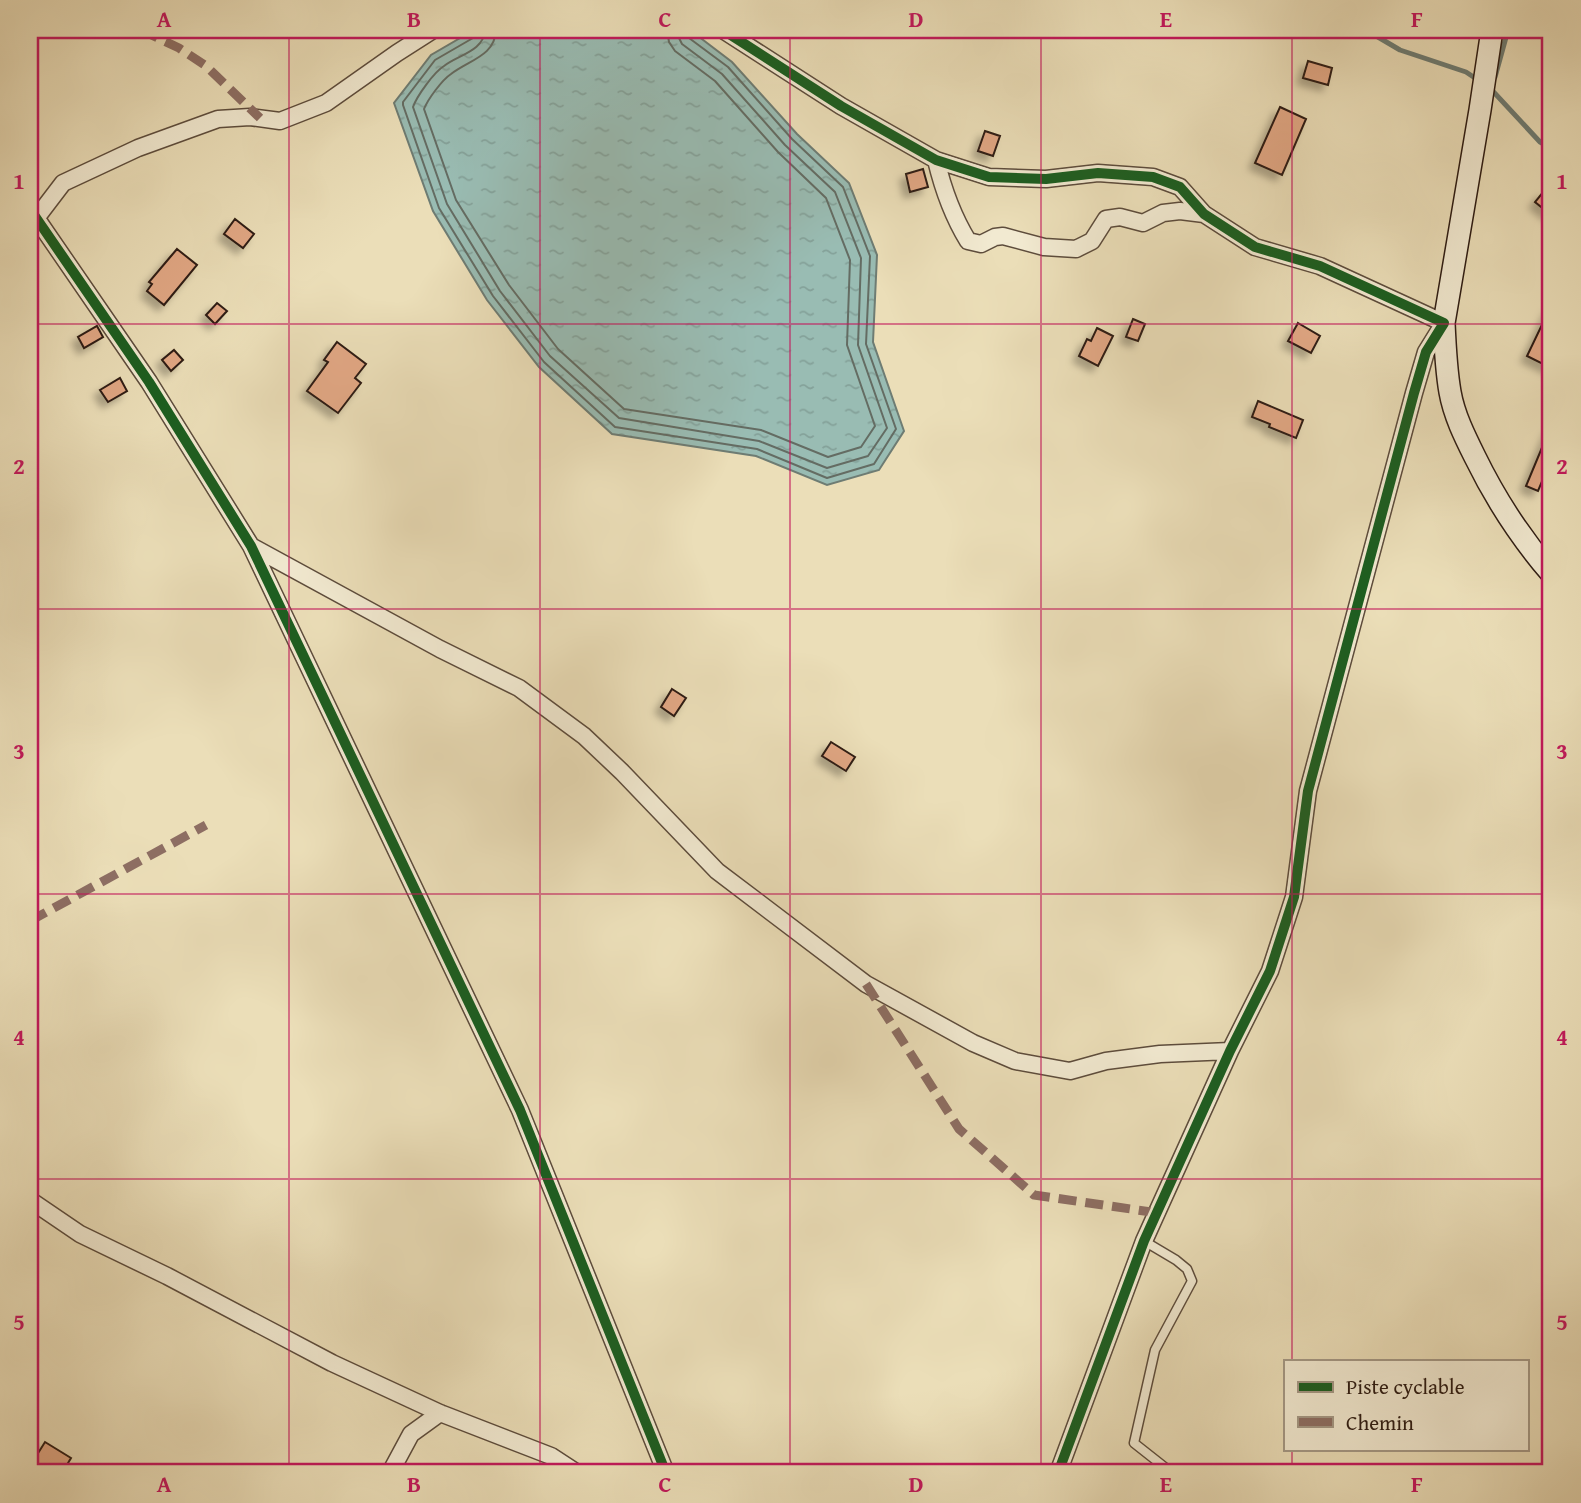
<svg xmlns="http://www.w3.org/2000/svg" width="1581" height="1503" viewBox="0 0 1581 1503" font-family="'Gentium Book Plus',serif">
  <defs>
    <pattern id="water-ripples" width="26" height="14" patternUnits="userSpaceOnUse" patternTransform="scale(1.75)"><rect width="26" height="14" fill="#99bcb3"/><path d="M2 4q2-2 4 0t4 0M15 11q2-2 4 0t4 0" fill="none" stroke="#84a199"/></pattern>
    <filter id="shadow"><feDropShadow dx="-6" dy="6" stdDeviation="3.5" flood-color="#0004"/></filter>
  </defs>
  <rect width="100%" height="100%" fill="#ebdeb8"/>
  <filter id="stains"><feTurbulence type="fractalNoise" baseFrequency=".00286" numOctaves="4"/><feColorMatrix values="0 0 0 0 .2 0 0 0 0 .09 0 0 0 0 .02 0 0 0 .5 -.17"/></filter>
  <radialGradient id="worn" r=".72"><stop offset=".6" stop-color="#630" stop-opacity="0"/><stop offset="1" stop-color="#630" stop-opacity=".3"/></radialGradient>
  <path fill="url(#water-ripples)" stroke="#6e7c73" stroke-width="2" d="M474,30H690L732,62L797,134L849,183L877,255L873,342L904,431L879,470L827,485L756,456L612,434L539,367L487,300L433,211L394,103L431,55Z"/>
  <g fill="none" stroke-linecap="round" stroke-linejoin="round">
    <path stroke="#646c63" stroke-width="2" d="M476,30V34L473,38L435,60L403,102V105L439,208L493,296L544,362L615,427L757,449L827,478L874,464L896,429L866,344L870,256L843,187L792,139L728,67L689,38L686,30
      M485,30C484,51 458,55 444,66C434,72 417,96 413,107L447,204L500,291L550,356L619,418L759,441L827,468L868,456L887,428L858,345L861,258L835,192L785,145L722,74L682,44L679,38L677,30
      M496,30C495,56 469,60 451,74C442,80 428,99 424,109L456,200L509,285L558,349L624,409L761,430L828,457L861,447L875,426L847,345L850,260L826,198L778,152L715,81L675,51L669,42L667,30"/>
    <path stroke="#6e7c73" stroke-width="5" d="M1366,30L1400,50L1466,72L1478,80
      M1495,77L1508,30
      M1489,87L1540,142L1551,148"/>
  </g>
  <path fill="#e1a784" stroke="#2e1c13" stroke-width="2" filter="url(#shadow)" d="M1308,61L1332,68L1328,85L1303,78Z
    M1280,107L1306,119L1282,175L1255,163Z
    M985,131L1000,136L993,156L978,151Z
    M923,169L928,187L910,192L906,174Z
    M1544,191L1551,197V215L1535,202Z
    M235,219L254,234L243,248L224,234Z
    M177,249L197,265L164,305L147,291L152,284L149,282Z
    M217,303L227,311L215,324L206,315Z
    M1551,306V368L1527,356Z
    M1133,319L1145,324L1138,341L1126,337Z
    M1298,323L1320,336L1311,353L1288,341Z
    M97,326L103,337L84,348L78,337Z
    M1097,328L1113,336L1098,366L1079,356L1087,339L1091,341Z
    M337,342L366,364L355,378L361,383L338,413L307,391L328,362L324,360Z
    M174,350L183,360L171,371L162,360Z
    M120,378L127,391L108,402L100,390Z
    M1258,401L1303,420L1296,438L1269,427L1270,424L1252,417Z
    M1551,426V460L1538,491L1526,486Z
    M672,689L686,698L674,716L661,707Z
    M831,742L855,757L846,771L822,756Z
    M45,1442L71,1458L62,1473H30V1466Z"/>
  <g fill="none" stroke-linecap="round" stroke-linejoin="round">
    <defs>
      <path id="lane" d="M1144,1241L1176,1260L1187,1269L1192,1281L1155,1350L1134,1443L1172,1473"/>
      <path id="street" d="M723,30L841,106L936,160L989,177L1046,179L1098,173L1153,177L1180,187L1204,214L1255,247L1320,266L1444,323L1426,352L1414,393L1308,791L1294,897L1270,971L1230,1051L1144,1241L1058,1473
        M936,160C943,189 952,215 968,241L981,244L995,237L1003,236L1044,247L1076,249L1092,241L1106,219L1120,217L1143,223L1163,213L1180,211L1204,214
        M30,209L149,382L251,546L520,1110L666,1473
        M31,225L63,183L138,148L218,119L250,117L280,121L326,103L397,53L433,30
        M251,546L440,649L519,688L584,736L622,772L717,871L866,984L973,1043L1015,1061L1070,1071L1106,1061L1160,1054L1230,1051
        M30,1200L80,1234L167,1276L332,1363L440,1413L551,1456L577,1473
        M390,1473L411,1434L440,1413"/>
      <path id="secondary" d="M1492,30L1480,110L1444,323C1445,346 1446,369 1450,392C1454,415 1465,437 1475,457C1496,500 1520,537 1551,573"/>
    </defs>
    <use href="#lane" stroke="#5d4c3c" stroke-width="11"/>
    <use href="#street" stroke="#5d4c3c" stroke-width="19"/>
    <use href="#secondary" stroke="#2e1c13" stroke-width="24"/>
    <use href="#lane" stroke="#f2ead1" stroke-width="8"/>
    <use href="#street" stroke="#f2ead1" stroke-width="16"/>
    <use href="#secondary" stroke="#f2ead1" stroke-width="21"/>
    <path stroke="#8d6e63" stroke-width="9" stroke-dasharray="18 9" stroke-linecap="butt" d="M141,30L179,48L206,66L260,118
      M30,921L206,825
      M866,984L959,1129L1034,1195L1158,1213"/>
    <defs>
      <path id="cycleway" d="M723,30L841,106L936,160L989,177L1046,179L1098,173L1153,177L1180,187L1204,214L1255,247L1320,266L1444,323L1426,352L1414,393L1308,791L1294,897L1270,971L1230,1051L1144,1241L1058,1473
        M30,209L149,382L251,546L520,1110L666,1473"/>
    </defs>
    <use href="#cycleway" stroke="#f2ead1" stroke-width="15"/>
    <use href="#cycleway" stroke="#1b5e20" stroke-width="10"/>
  </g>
  <path fill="none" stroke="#c2185b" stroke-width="2" stroke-opacity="0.55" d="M289,30V1473M540,30V1473M790,30V1473M1041,30V1473M1292,30V1361M30,324H1551M30,609H1551M30,894H1551M30,1179H1551M1292,1449V1473"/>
  <rect width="1581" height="1503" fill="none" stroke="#ebdeb8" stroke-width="77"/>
  <rect x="1284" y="1360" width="245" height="91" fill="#f2ead1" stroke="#a49885" stroke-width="2"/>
  <rect x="1298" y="1382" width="35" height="10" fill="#1b5e20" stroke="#a49885" stroke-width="2"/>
  <text x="1346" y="1394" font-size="21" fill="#2e1c13">Piste cyclable</text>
  <rect x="1298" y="1417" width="35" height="10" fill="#8d6e63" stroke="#a49885" stroke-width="2"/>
  <text x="1346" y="1430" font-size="21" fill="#2e1c13">Chemin</text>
  <rect x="38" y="38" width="1504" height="1426" fill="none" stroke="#c2185b" stroke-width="2.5"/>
  <g font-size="23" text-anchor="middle" font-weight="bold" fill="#c2185b">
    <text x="164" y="27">A</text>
    <text x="414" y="27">B</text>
    <text x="665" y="27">C</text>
    <text x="916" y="27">D</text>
    <text x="1166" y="27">E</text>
    <text x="1417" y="27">F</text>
    <text x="19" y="189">1</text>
    <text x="1562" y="189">1</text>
    <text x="19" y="474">2</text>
    <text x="1562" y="474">2</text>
    <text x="19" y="759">3</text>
    <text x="1562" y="759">3</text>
    <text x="19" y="1045">4</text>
    <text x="1562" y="1045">4</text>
    <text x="19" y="1330">5</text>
    <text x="1562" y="1330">5</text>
    <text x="164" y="1492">A</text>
    <text x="414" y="1492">B</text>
    <text x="665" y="1492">C</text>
    <text x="916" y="1492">D</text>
    <text x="1166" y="1492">E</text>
    <text x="1417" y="1492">F</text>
  </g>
  <rect width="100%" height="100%" filter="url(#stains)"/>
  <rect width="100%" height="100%" fill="url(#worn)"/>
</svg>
